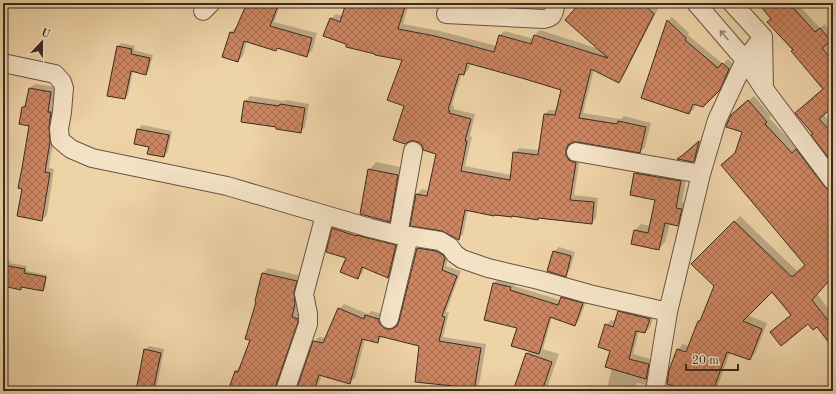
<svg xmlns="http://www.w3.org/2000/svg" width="836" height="394" viewBox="0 0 836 394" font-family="'Old Standard TT',serif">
  <defs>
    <pattern id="building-cross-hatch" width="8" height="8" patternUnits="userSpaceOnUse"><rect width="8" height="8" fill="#cc8561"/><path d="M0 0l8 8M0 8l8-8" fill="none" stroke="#a76d50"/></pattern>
  </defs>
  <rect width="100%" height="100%" fill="#eed3a7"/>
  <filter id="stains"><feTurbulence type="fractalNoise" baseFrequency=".005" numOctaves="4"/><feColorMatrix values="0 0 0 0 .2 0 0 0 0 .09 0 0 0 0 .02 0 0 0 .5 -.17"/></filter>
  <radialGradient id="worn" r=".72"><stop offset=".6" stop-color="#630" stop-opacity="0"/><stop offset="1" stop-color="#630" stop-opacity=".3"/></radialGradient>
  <path fill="#0003" fill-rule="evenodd" d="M248,3H281L274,22L317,33L312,51L307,55L278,48L276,50L247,41L243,56L238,61L231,32L236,27L238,28Z
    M347,3H443L437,7L409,3L403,24L440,31L497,46L499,36L504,31L534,39L535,35L540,30L599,49L579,6L575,3H652L658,9L623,77L618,82L594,69L583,113L621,119L624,116L651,123L645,147L640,152L578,141H572L570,145L571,151L580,158L574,195L598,198L596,218L591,223L468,210L463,234L458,239L442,230L412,225L417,194L422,189L429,191L437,154L424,147L405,105L403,60L348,43L331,19L336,14L343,16ZM470,63L562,90L557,110H549L544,115L540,150L519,148L514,153L511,175L465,166L472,137L470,136L475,114L453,109L454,106L452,105L462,73L464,74L469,69Z
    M474,3H520L517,6Z
    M759,3H797L820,28L825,24L833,34V37L826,44L833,53V55L832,56L833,58V105L823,114L833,125V162L814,133L824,88L794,50L772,18Z
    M672,17L689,33L688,35L723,64L728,59L733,64L724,84L703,106L696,104L694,109L689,113L643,98L668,21Z
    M121,43L135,46L134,50L153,55L149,70L146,73L133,71L128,95L125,98L118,47Z
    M35,84L56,87L52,107L56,108L54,136L49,168L54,169L47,215L42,220L23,188L31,125L23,107L27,103L30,88Z
    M250,96L284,101L286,100L309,104L305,127L300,132L277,126L242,121L245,101Z
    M754,96L771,116L769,118L833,185V276L817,294L833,315V346L817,326L808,322L771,332L792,315L772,290L747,315L767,323L755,354L750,359L730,352L717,388L715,391H675L676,387L670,370L678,349L683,344L689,346L699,321L702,318L715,286L693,264L740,216L798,272L806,265L737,152L743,131L738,109Z
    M142,125L172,131L168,152L164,156L150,146L135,143L138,129Z
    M703,138L698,156L693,161L679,158Z
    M376,162L405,168L396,214L389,221L369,170Z
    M641,167L687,175L682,202L687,203L684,218L678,224L670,223L665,242L659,249L635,230L641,224L651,226L656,200L635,173Z
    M338,225L400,241L392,272L388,277L364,267L362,274L357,278L333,229Z
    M423,243L450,253L446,266L461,271L446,312H449L443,337L486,344L481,375L477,391H453L454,385L420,345L383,336L377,342L365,339L355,378L350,382L322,375L316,391H297L314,341L319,337L326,338L339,309L344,304L368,314L371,311L383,314L392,325L398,324L418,248Z
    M559,247L575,252L570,270L565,275L554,252Z
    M3,259L11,261L10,263L27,266L26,271L47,275L45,288L43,290L23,286L21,289L3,285Z
    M268,268L301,276L300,299L297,313L302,314L281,391H229L235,371L240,366L251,339L256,301L263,273Z
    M498,279L515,283L514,286L560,300L561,297L566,293L587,299L579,320L575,325L552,317L543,349L559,354L546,391H514L527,353L530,351L518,327L485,319L494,283Z
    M623,307L654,314L650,328L645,332L639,331L633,354L653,360L650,380L645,385L637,383L635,391H584L585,389L590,385L607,388L612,368L611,350L606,325L611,320L616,322L619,312Z
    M149,346L164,349L156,391H137L145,350Z"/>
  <path fill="url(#building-cross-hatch)" stroke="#382b21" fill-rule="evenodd" d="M247,3H279L270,26L312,38L307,57L277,48L276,51L244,41L238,62L222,57L230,32L234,33Z
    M346,3H406L398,29L435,36L494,52L499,35L531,44L534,35L608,58L565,20L580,3H642L654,14L619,83L591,69L579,118L617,124L618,121L646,127L640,153L577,142H573L568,145L566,150V155L569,160L576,163L570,200L594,202L592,224L538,218V220L512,216V217L495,215L494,216L465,210L459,240L442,231L410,226L416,194L427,196L436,154L423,150V147L420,143L415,141H410L405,144L393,140L404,106L387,100L402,60L375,55V54L346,47V44L323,36L330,18L340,22ZM467,63L525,79L561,90L555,115L544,114L538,155L513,152L510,180L461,171L467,141H465L471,119L449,113L450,111L448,110L459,74L464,75Z
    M758,3H789L815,32L820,28L831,41L822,48L833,62V107L819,119L833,134V164L811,135L813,134L795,113L823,89L791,51L793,50L767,22L771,19Z
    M667,20L686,38L685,40L718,68L722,63L729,69L720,90L703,107L693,104L689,114L641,98Z
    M117,46L132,49L131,54L150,58L146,75L131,71L125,99L107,96Z
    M29,88L51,92L48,112H51L49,127L50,142L45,172L50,173L42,221L17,216L22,189L18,188L22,168L29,126L19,124L22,107H25Z
    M748,100L767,122L765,124L792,153L796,149L825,187L829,190L833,191V276L812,300L833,327V348L817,327L813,330L808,324L781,346L770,332L791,315L772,292L743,321L762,329L750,360L727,352L713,391H689L667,384L669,370L677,349L686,352L698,321H700L714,286L691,264L734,221L792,277L805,265L721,165L735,153L742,132L726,127L727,124L731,115Z
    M244,101L279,106L280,104L305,108L301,133L276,129V127L241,122Z
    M137,129L169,135L164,157L147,154L149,147L134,144Z
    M699,141L694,162L677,159L684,154Z
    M368,169L398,175L390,222L360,214Z
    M634,173L681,181L676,208L682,209L678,226L665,223L659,250L631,244L634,230L648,233L655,200L630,195Z
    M332,228L356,236V235L396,245L388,278L362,267L358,279L340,272L346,258L326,252Z
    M417,248L436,251L443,255L445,258L442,270L457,276L442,316L445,317L439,341L481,348L474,391H452L453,386L415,382L419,346L379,336L378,343L362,339L350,384L319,375L314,391H296L313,341L323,343L338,308L364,319L365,315L379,319V322L382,326L386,329H392L397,326L399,321Z
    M553,251L571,256L566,277L547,271Z
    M3,265L25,269L24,273L46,277L43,291L21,287V290L3,286Z
    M262,273L297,281L294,292L295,304L292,317L298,319V322L275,388V391H228L235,371L238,372L250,340L245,339L256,302L255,301Z
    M493,283L511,287L510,290L558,305L561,297L583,303L575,326L550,317L539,354L511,346L517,328L484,320Z
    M618,311L650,319L645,333L636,331L629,359L649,364L646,379L605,367L610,351L598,347L605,324L613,327Z
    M144,349L161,353L153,391H136Z
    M526,353L552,362L542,391H513Z"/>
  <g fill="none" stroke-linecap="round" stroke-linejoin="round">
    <defs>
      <path id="minor" d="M696,3L745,60L764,89L833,181
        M732,3L763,37L764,89
        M203,11L211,3
        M446,14L544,19C555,17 553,13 556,3
        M3,63L55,74L62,82L64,88L62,112L59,129L60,140L71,149L92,158L227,186L370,228L398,235L409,236L440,241L450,247L455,254L462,259L488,268L539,280L589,294L668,312
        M576,152L701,174
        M398,235L413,151
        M389,319L409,236
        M285,391L308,324V314L304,294L325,215
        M655,391L668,312L701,174L717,120L745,60L763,37"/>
    </defs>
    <use href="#minor" stroke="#665542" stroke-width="20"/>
    <use href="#minor" stroke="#f4e2c6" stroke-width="18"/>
  </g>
  <defs><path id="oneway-shaft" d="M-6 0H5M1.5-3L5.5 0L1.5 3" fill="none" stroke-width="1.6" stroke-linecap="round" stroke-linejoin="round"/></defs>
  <use stroke="#968674" href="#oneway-shaft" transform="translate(724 35) rotate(-131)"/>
  <rect width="836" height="394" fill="none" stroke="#eed3a7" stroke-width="16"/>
  <rect x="4" y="4" width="828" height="386" fill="none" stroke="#382b21" stroke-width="2"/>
  <rect x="8" y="8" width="820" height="378" fill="none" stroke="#382b21"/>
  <g transform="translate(42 42) rotate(22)" stroke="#f4e2c6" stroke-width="3" paint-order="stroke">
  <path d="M0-3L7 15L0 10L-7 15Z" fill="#382b21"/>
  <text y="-6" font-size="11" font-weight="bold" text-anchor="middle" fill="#382b21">U</text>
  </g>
  <path d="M686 364v6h52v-6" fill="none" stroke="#382b21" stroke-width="2"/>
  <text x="692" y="364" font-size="12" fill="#382b21" stroke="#f4e2c6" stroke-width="3" paint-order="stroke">20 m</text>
  <rect width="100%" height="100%" filter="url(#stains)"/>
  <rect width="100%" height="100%" fill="url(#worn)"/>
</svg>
